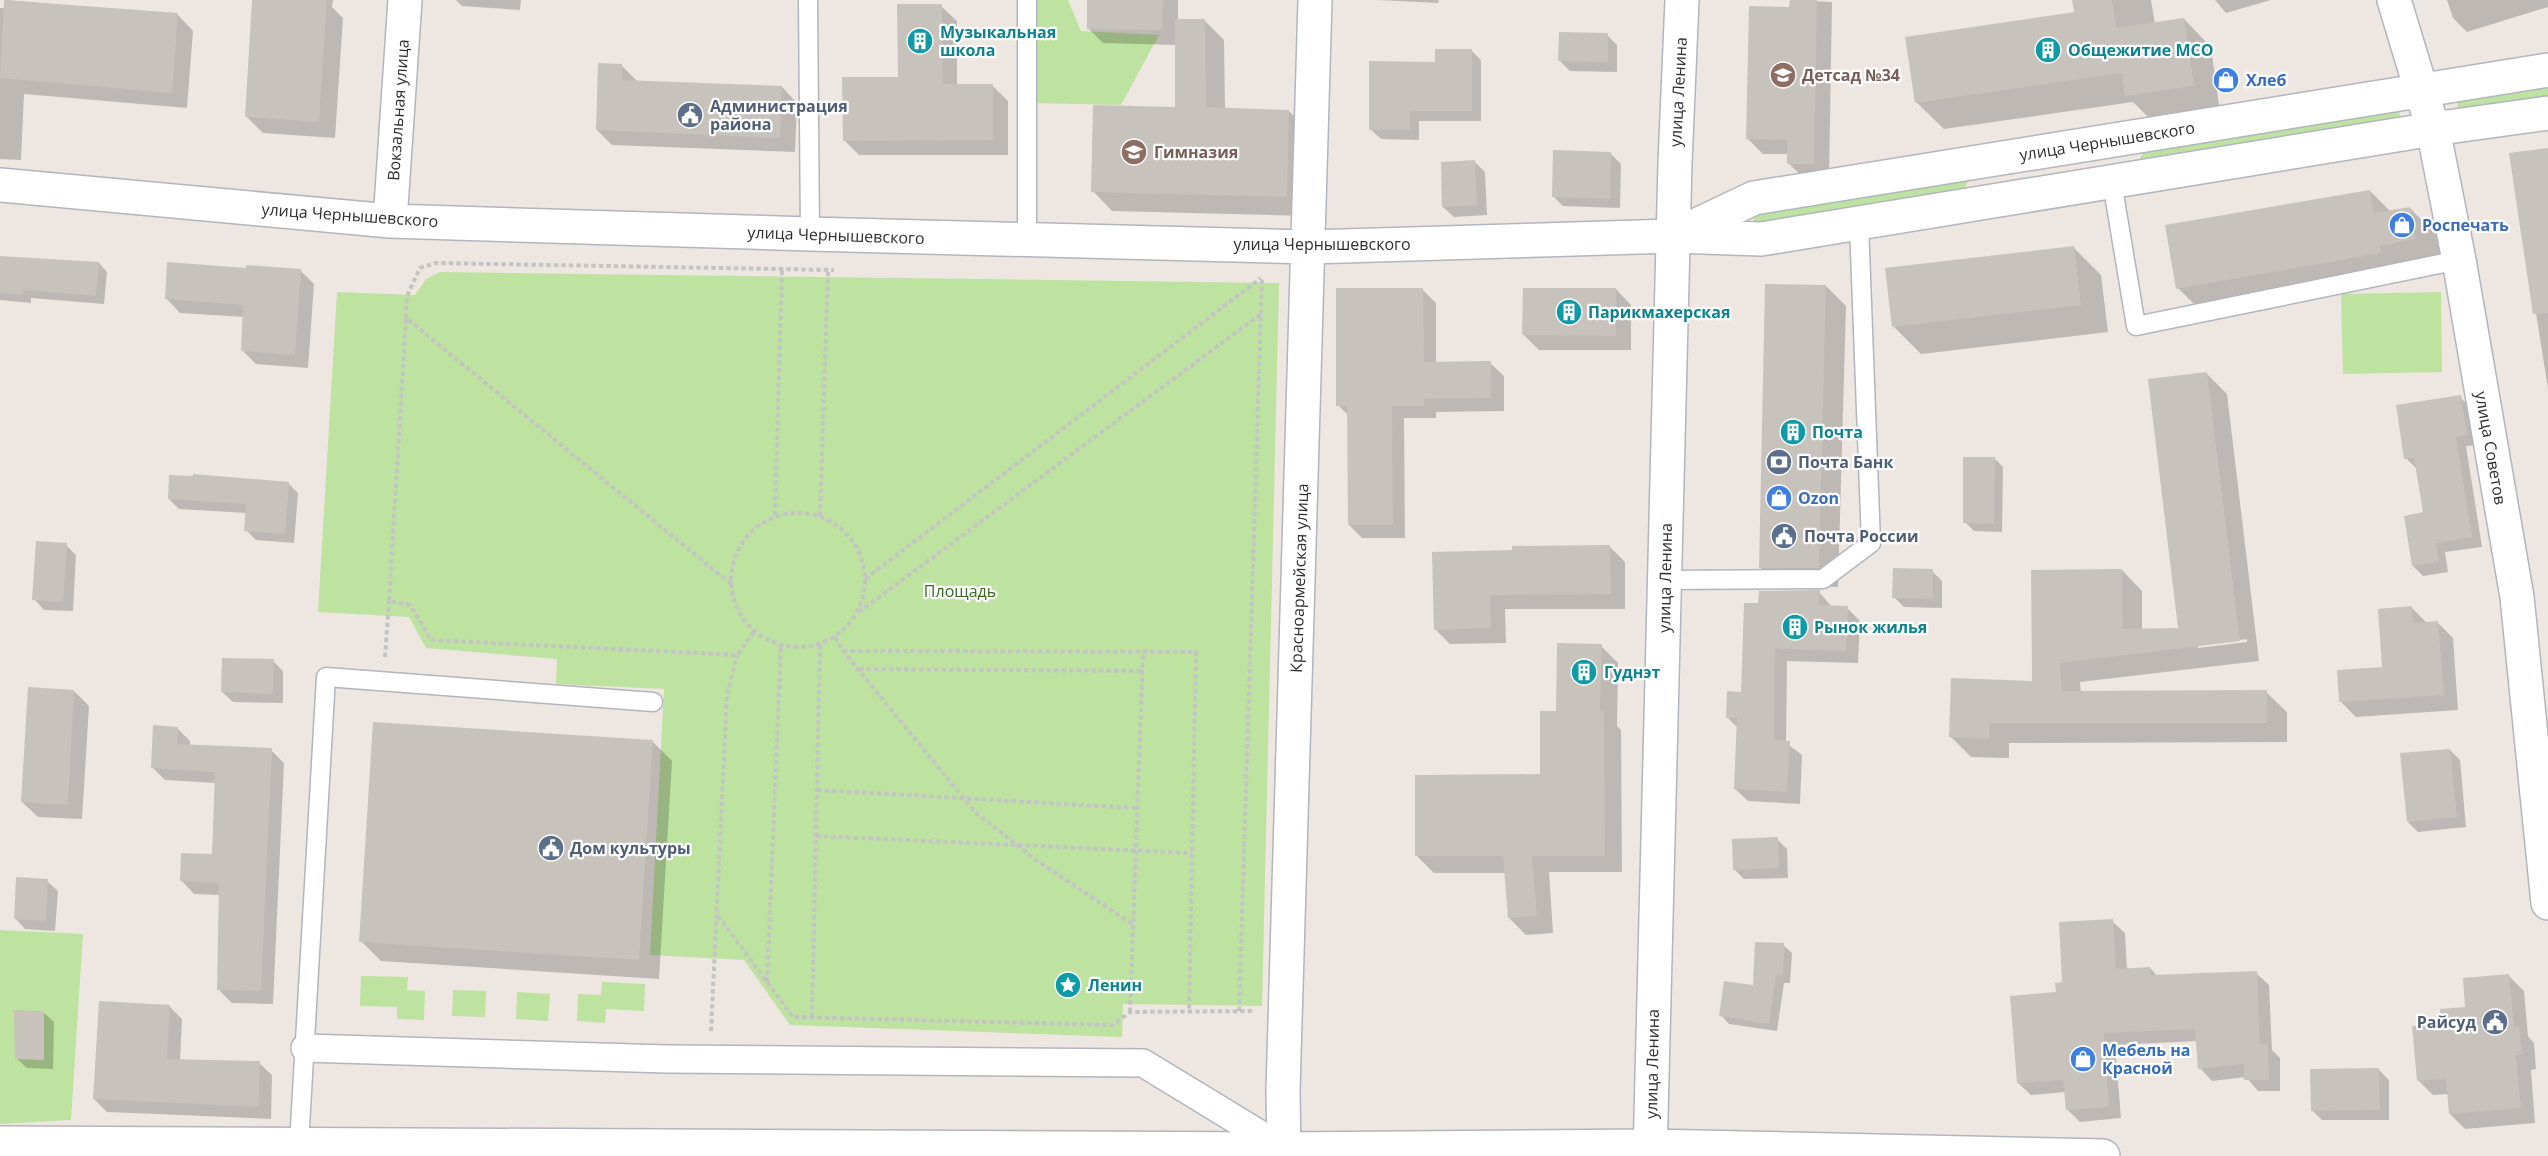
<svg xmlns="http://www.w3.org/2000/svg" width="2548" height="1156" viewBox="0 0 2548 1156" font-family="'Open Sans',sans-serif">
  <rect width="100%" height="100%" fill="#eee7e1"/>
  <path fill="#bee2a0" d="M1033,0H1068L1081,31L1159,35L1121,105L1032,103Z
    M2548,78V104L2459,116L2456,92Z
    M2397,103L2403,128L2134,173L2148,140Z
    M1972,173L1959,200L1753,231L1755,207Z
    M440,272L1279,283L1262,1006L1123,1004L1122,1037L790,1025L744,960L650,955L664,689L556,684L557,659L426,648L409,617L318,612L337,292L415,295L426,279Z
    M2441,292L2442,372L2343,374L2341,294Z
    M0,930L83,934L71,1120L0,1124Z
    M361,976L408,977L407,990L425,991L424,1020L397,1019V1007L360,1006Z
    M602,982L645,984L644,1011L606,1009L605,1023L577,1021L578,994L601,995Z
    M453,990L486,991L485,1017L452,1016Z
    M517,992L550,994L548,1021L516,1019Z"/>
  <path fill="#0003" fill-rule="evenodd" d="M5,0L178,15L193,31L187,108L24,94L21,160L0,159V8H5Z
    M254,0H333L332,7L343,18L335,138L263,133L247,117Z
    M456,0H521L520,10L462,6Z
    M1089,0H1178V20H1204L1224,40L1225,109L1289,111L1308,131L1306,216L1112,211L1093,191L1176,108L1177,45L1103,43L1088,28Z
    M1377,0H1439L1438,3Z
    M1791,0L1832,2L1829,179L1804,178L1788,163V154H1763L1747,138L1791,9Z
    M2073,0H2151L2155,24L2184,19L2211,47L2220,113L2154,123L2133,102L1944,129L1916,102L2075,13Z
    M2215,0H2271L2226,13Z
    M2447,0H2548V7L2467,32L2453,18Z
    M941,6L957,21V86H993L1008,101V155H859L844,140L899,78Z
    M1607,35L1617,45V72L1570,71L1560,61Z
    M1471,50L1481,60V121H1419V140L1381,139L1370,129L1437,63Z
    M622,66L638,82L782,87L797,103L795,152L612,145L597,130Z
    M2548,149V389L2511,154Z
    M1611,154L1621,164L1620,208L1563,206L1553,196Z
    M1474,161L1485,172L1487,215L1454,217L1443,207Z
    M2370,191L2391,212L2410,208L2436,235L2442,265L2204,314L2178,288Z
    M2074,248L2101,275L2108,332L1921,354L1894,327Z
    M0,257L99,263L107,272L104,304L31,298V303L0,300Z
    M247,270H300L314,284L308,368L256,364L242,350L244,317L180,313L166,298Z
    M1826,286L1846,306L1838,587H1780L1761,568Z
    M1616,289L1631,305V350H1539L1524,335Z
    M1423,290L1436,303V363H1490L1504,376V411L1436,412V418H1404L1405,538H1362L1349,525L1348,415L1338,405Z
    M2207,374L2227,394L2259,661L2080,682L2081,693L2266,692L2287,712V742L2009,743V758L1971,757L1951,737L2034,682L2122,570L2142,591V631L2180,630ZM2247,639V642L2198,648V645Z
    M2460,397L2470,407L2476,445L2466,446L2482,547L2445,552L2448,572L2423,576L2413,566L2425,514L2416,468L2406,458Z
    M1994,458L2003,467L2002,532L1974,531L1965,522Z
    M288,483L298,493L294,543L256,540L246,530L247,513L179,509L169,499Z
    M66,545L76,555L73,611L44,610L34,599Z
    M1610,547L1625,562V609H1505L1506,643L1450,644L1435,629L1433,554Z
    M1932,571L1942,581V608L1904,607L1894,597Z
    M1819,592L1832,607L1847,608L1860,621L1858,663L1787,661L1786,743L1802,755L1800,804L1748,801L1735,789L1738,728L1728,718L1743,693L1760,605Z
    M2412,608L2427,623H2438L2453,638L2458,710L2356,717L2341,702L2384,668Z
    M1601,646L1618,663L1617,726L1621,730L1622,872H1549L1553,933L1526,935L1509,918L1506,873H1434L1417,856L1541,776L1557,713Z
    M273,661L283,671V703L233,702L222,692Z
    M74,691L89,706L82,819L38,817L22,802Z
    M177,728L190,741V746L271,750L284,763L273,1004L232,1003L218,989L220,895L194,894L181,880L213,855L216,783L165,780L152,767Z
    M652,741L672,761L659,979L381,961L361,941Z
    M2450,750L2460,760L2466,827L2418,832L2408,822Z
    M1777,839L1787,849L1788,878L1744,879L1734,869Z
    M47,881L58,891L55,931L25,929L15,918Z
    M2112,921L2125,933L2127,970L2150,968L2158,977L2256,973L2269,985L2272,1050L2280,1058V1091H2258L2246,1077L2212,1081L2200,1068L2197,1041L2115,1045L2121,1118L2080,1122L2067,1109L2066,1092L2031,1095L2018,1083L2058,993Z
    M1783,945L1792,953L1790,983H1784L1777,1031L1729,1024L1721,1015L1755,987Z
    M2509,976L2524,991L2528,1036L2534,1043L2536,1069L2531,1070L2535,1123L2465,1129L2450,1114L2449,1094L2433,1095L2418,1080L2467,1008Z
    M169,1006L182,1019L180,1061L259,1063L272,1075L271,1119L107,1112L94,1099Z
    M43,1012L54,1022L53,1069L27,1068L16,1058Z
    M2379,1070L2389,1080V1120H2322L2312,1110Z"/>
  <path fill="#c7c2bc" d="M4,0L178,13L172,93L0,78Z
    M252,0H327L319,122L245,117Z
    M1087,0H1163L1162,30L1087,29Z
    M1790,0H1817L1814,164H1787V140L1746,139L1749,6L1789,7Z
    M2072,0H2112L2116,28L2184,18L2194,86L2125,96L2122,73L1915,103L1905,37L2074,12Z
    M897,4H942L943,84H993V140L843,141L842,77H898Z
    M1175,19H1205L1206,107L1289,110L1287,197L1091,192L1093,105L1175,107Z
    M1559,32L1608,33V62L1558,61Z
    M1435,49H1472V111H1410V130H1369V61L1435,62Z
    M598,63L622,64V80L782,86L780,138L596,130Z
    M2548,148V313L2533,314L2509,153Z
    M1553,150L1611,152L1610,199L1552,197Z
    M1475,160L1477,205L1442,207L1441,162Z
    M2370,190L2374,213L2410,207L2416,239L2380,246L2381,253L2176,289L2165,225Z
    M2074,246L2081,305L1892,327L1885,268Z
    M0,256L99,262L96,296L23,290V295L0,293Z
    M167,262L246,268V265L301,269L295,355L241,351L243,305L165,299Z
    M1765,284L1826,285L1819,568H1759Z
    M1336,288H1423L1424,362L1491,361V398L1424,399V406H1392L1393,525H1348L1347,406H1336Z
    M1523,288H1616V336L1522,335Z
    M2207,372L2240,641L2060,663L2062,691L2267,690V723H1990L1989,739L1949,737L1951,678L2032,681L2031,570L2122,569L2123,629L2178,628L2148,379Z
    M2461,395L2467,435L2456,437L2472,537L2436,543L2439,562L2412,566L2404,516L2423,512L2414,458L2404,459L2396,405Z
    M1963,457H1995L1994,524L1963,523Z
    M193,474L289,482L285,534L244,531L246,504L168,499L169,475L193,476Z
    M36,541L67,543L63,602L32,600Z
    M1610,545L1611,594L1490,595L1491,628L1434,630L1432,552L1512,550V546Z
    M1893,568L1933,569V599L1892,598Z
    M1820,590L1819,605L1848,606L1846,651L1775,648L1774,740L1790,741L1787,792L1734,789L1737,718H1726L1727,691L1741,692L1744,603H1758L1759,591Z
    M2412,606L2413,623L2438,621L2444,695L2339,702L2337,670L2382,667L2378,609Z
    M1557,643L1602,644L1600,711H1604L1605,856H1532L1537,916L1508,918L1503,856H1415V775L1540,774V711H1556Z
    M222,658L274,659L273,694L221,692Z
    M28,687L74,690L68,805L21,802Z
    M373,722L653,740L639,960L359,942Z
    M153,725L178,727L177,744L272,748L261,991L217,990L219,883L180,881L181,853L212,854L215,772L151,768Z
    M2450,749L2457,817L2407,822L2400,753Z
    M1778,837L1779,868L1733,870L1732,839Z
    M16,877L48,879L46,921L14,919Z
    M2113,919L2116,969L2150,967L2151,975L2257,971L2260,1044H2268L2269,1080H2244V1064L2198,1069L2195,1029L2104,1033L2109,1107L2066,1110L2063,1080L2017,1083L2010,996L2056,992L2055,983L2062,982L2059,922Z
    M1755,942L1784,943L1783,976L1776,975L1769,1024L1719,1016L1724,981L1753,985Z
    M2509,974L2514,1027L2519,1026L2522,1054L2516,1055L2521,1108L2449,1114L2446,1079L2417,1081L2412,1026L2441,1023L2440,1009L2465,1007L2463,978Z
    M99,1001L170,1005L167,1059L260,1061L259,1107L93,1099Z
    M14,1010L44,1011V1060L15,1059Z
    M2379,1068L2380,1110L2311,1111L2310,1069Z"/>
  <g fill="none" stroke-linecap="round" stroke-linejoin="round">
    <defs>
      <path id="service" d="M808,0L810,234
        M1027,0V240
        M2112,182L2136,326L2459,260
        M1665,580L1823,579L1871,543L1859,224
        M299,1144L326,677L653,702"/>
      <path id="pedestrian" d="M305,1048L667,1059L1143,1063L1284,1149"/>
      <path id="minor" d="M2394,0L2433,129L2459,260L2517,597L2548,903
        M0,185L390,221L810,234L1310,247L1673,236L1761,239L2433,129L2548,113
        M390,221L405,0
        M1678,234L1754,198L2548,70
        M0,1143L1284,1149L1650,1146
        M1284,1156L1283,1090L1315,0"/>
      <path id="tertiary" d="M1650,1146L2103,1156
        M1650,1156L1675,163L1682,0"/>
    </defs>
    <use href="#service" stroke="#b1b5bd" stroke-width="21"/>
    <use href="#pedestrian" stroke="#b1b5bd" stroke-width="30"/>
    <use href="#minor" stroke="#b1b5bd" stroke-width="36"/>
    <use href="#tertiary" stroke="#b1b5bd" stroke-width="36"/>
    <path stroke="#c4c4c4" stroke-width="4" stroke-dasharray="4.5 3" stroke-linecap="butt" d="M406,319L389,601L410,605L431,640L737,655L754,632
      M731 580a67 67 0 1 1 134 0a67 67 0 1 1-134 0Z
      M775,515L782,269
      M820,516L828,270
      M865,579L1261,278
      M731,584L406,318L407,296L420,268L435,263L834,270
      M859,612L1261,314
      M835,637L843,651L975,812L1036,860L1132,924
      M843,651L1196,652L1189,1012
      M385,657L389,601
      M859,669L1142,671
      M817,790L1136,808
      M816,836L1192,853
      M718,916L793,1017L1113,1025L1130,1012L1253,1011
      M767,982L781,644
      M1239,1011L1262,277
      M1130,1012L1143,651
      M812,1017L820,645
      M711,1031L727,694L737,655"/>
    <use href="#service" stroke="#fff" stroke-width="18"/>
    <use href="#pedestrian" stroke="#fff" stroke-width="27"/>
    <use href="#minor" stroke="#fff" stroke-width="33"/>
    <use href="#tertiary" stroke="#fff" stroke-width="33"/>
  </g>
  <defs>
    <symbol id="building-disc" viewBox="-11 -11 22 22"><circle r="9.5" fill="#0f9aa8" stroke="#fff"/><path d="M-4-6H4V6H1V3H-1V6H-4ZM-2.5-4.3h1.7v1.8h-1.7ZM.8-4.3h1.7v1.8H.8ZM-2.5-1h1.7V.8h-1.7ZM.8-1h1.7V.8H.8Z" fill="#fff"/></symbol>
    <symbol id="school-disc" viewBox="-11 -11 22 22"><circle r="9.5" fill="#8d6e63" stroke="#fff"/><path d="M0-5L7-2L0 1L-7-2ZM-4 1L0 2.5L4 1V4Q0 6-4 4Z" fill="#fff"/></symbol>
    <symbol id="shop-disc" viewBox="-11 -11 22 22"><circle r="9.5" fill="#3f7fe0" stroke="#fff"/><path d="M-5-2.5h2.3a2.7 3.5 0 0 1 5.4 0H5L5.5 6h-11ZM-1.5-2.5h3a1.5 2.3 0 0 0-3 0Z" fill="#fff"/></symbol>
    <symbol id="civic-disc" viewBox="-11 -11 22 22"><circle r="9.5" fill="#5c6f8a" stroke="#fff"/><path d="M-.6-6.5H3V-4.5H.6V-3L4-1V1h2V6H-6V1h2V-1L-.6-3ZM-1.2 2.5V6h2.4V2.5Z" fill="#fff"/></symbol>
    <symbol id="bank-disc" viewBox="-11 -11 22 22"><circle r="9.5" fill="#5c6f8a" stroke="#fff"/><path d="M-6-4H6V4H-6ZM0-2.3a2.3 2.3 0 1 0 0 4.6a2.3 2.3 0 1 0 0-4.6Z" fill="#fff"/></symbol>
    <symbol id="sight-disc" viewBox="-11 -11 22 22"><circle r="9.5" fill="#0f9aa8" stroke="#fff"/><path d="M0-6L1.8-2.2L6-1.7L2.9 1.2L3.7 5.4L0 3.3L-3.7 5.4L-2.9 1.2L-6-1.7L-1.8-2.2Z" fill="#fff"/></symbol>
  </defs>
  <g fill-rule="evenodd">
    <use href="#building-disc" x="905" y="26" width="30" height="30"/>
    <use href="#building-disc" x="2033" y="35" width="30" height="30"/>
    <use href="#school-disc" x="1768" y="60" width="30" height="30"/>
    <use href="#shop-disc" x="2211" y="65" width="30" height="30"/>
    <use href="#civic-disc" x="675" y="100" width="30" height="30"/>
    <use href="#school-disc" x="1119" y="137" width="30" height="30"/>
    <use href="#shop-disc" x="2387" y="210" width="30" height="30"/>
    <use href="#building-disc" x="1554" y="297" width="30" height="30"/>
    <use href="#building-disc" x="1778" y="417" width="30" height="30"/>
    <use href="#bank-disc" x="1764" y="447" width="30" height="30"/>
    <use href="#shop-disc" x="1764" y="483" width="30" height="30"/>
    <use href="#civic-disc" x="1769" y="521" width="30" height="30"/>
    <use href="#building-disc" x="1780" y="612" width="30" height="30"/>
    <use href="#building-disc" x="1569" y="657" width="30" height="30"/>
    <use href="#civic-disc" x="536" y="833" width="30" height="30"/>
    <use href="#sight-disc" x="1053" y="970" width="30" height="30"/>
    <use href="#civic-disc" x="2480" y="1007" width="30" height="30"/>
    <use href="#shop-disc" x="2068" y="1044" width="30" height="30"/>
  </g>
  <g text-anchor="middle" stroke-width="4.5" stroke-linejoin="round" paint-order="stroke">
    <g font-size="16" font-weight="bold" fill="#0d838f" stroke="#fff" text-anchor="start">
      <text x="940" y="38">Музыкальная<tspan x="940" dy="18">школа</tspan></text>
      <text x="2068" y="56">Общежитие МСО</text>
      <text x="1588" y="318">Парикмахерская</text>
      <text x="1812" y="438">Почта</text>
      <text x="1814" y="633">Рынок жилья</text>
      <text x="1604" y="678">Гуднэт</text>
      <text x="1088" y="991">Ленин</text>
    </g>
    <g font-size="16" font-weight="bold" fill="#785e54" stroke="#fff" text-anchor="start">
      <text x="1802" y="81">Детсад №34</text>
      <text x="1154" y="158">Гимназия</text>
    </g>
    <g font-size="16" font-weight="bold" fill="#366cbe" stroke="#fff" text-anchor="start">
      <text x="2246" y="86">Хлеб</text>
      <text x="2422" y="231">Роспечать</text>
      <text x="1798" y="504">Ozon</text>
      <text x="2102" y="1056">Мебель на<tspan x="2102" dy="18">Красной</tspan></text>
    </g>
    <g font-size="16" fill="#2e2e2e" stroke="#fff">
      <text transform="translate(1678 92) rotate(-87)" y="6">улица Ленина</text>
      <text transform="translate(398 110) rotate(-86)" y="6">Вокзальная улица</text>
      <text transform="translate(2107 141) rotate(-9)" y="6">улица Чернышевского</text>
      <text transform="translate(350 215) rotate(4)" y="6">улица Чернышевского</text>
      <text transform="translate(836 235) rotate(2)" y="6">улица Чернышевского</text>
      <text x="1322" y="250">улица Чернышевского</text>
      <text transform="translate(2491 448) rotate(80)" y="6">улица Советов</text>
      <text transform="translate(1299 578) rotate(-88)" y="6">Красноармейская улица</text>
      <text transform="translate(1665 578) rotate(-89)" y="6">улица Ленина</text>
      <text transform="translate(1652 1064) rotate(-89)" y="6">улица Ленина</text>
    </g>
    <g font-size="16" font-weight="bold" fill="#4e5e75" stroke="#fff" text-anchor="start">
      <text x="710" y="112">Администрация<tspan x="710" dy="18">района</tspan></text>
      <text x="1798" y="468">Почта Банк</text>
      <text x="1804" y="542">Почта России</text>
      <text x="570" y="854">Дом культуры</text>
      <text x="2476" y="1028" text-anchor="end">Райсуд</text>
    </g>
    <g font-size="16" fill="#376a1e" stroke="#fff">
      <text x="960" y="597">Площадь</text>
    </g>
  </g>
</svg>
